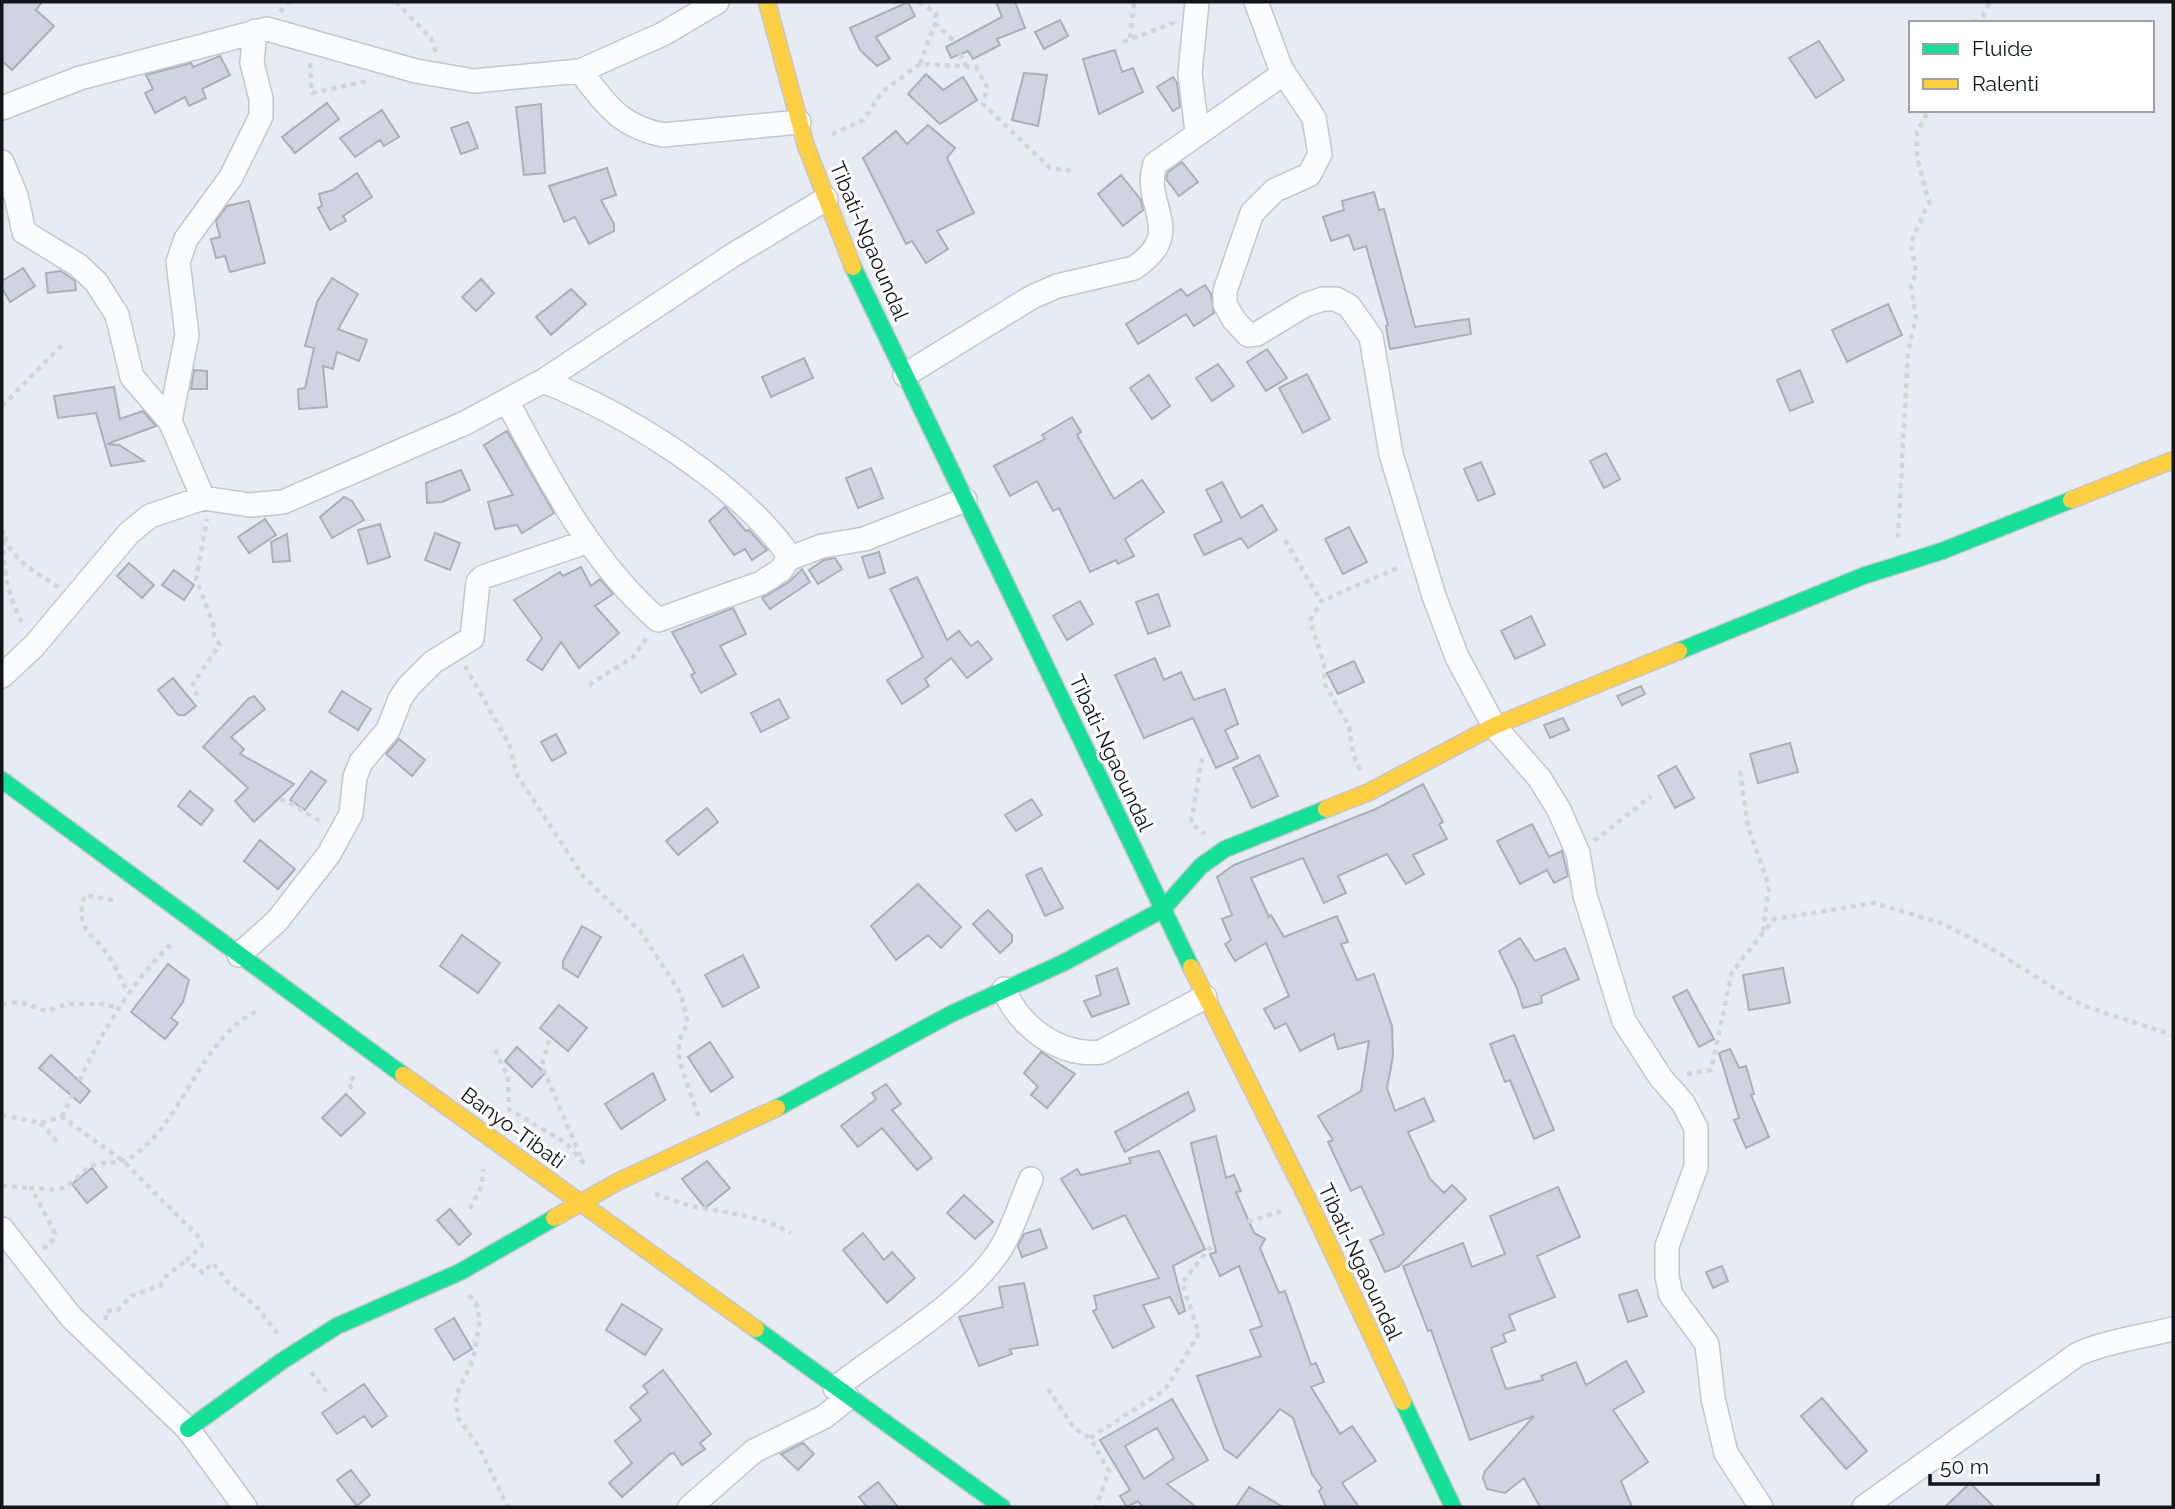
<svg xmlns="http://www.w3.org/2000/svg" width="2175" height="1509" viewBox="0 0 2175 1509" font-family="Raleway,sans-serif">
  <rect width="100%" height="100%" fill="#e7ebf4"/>
  <path fill="#ced4e1" stroke="#acafb5" stroke-width="2" fill-rule="evenodd" d="M2,2H42L36,10L54,26L12,70L2,61Z
    M908,2L915,16L876,37L890,59L877,66L860,50L850,28Z
    M996,2H1015L1025,28L997,39L1000,45L973,59L968,51L951,58L946,47L1002,17Z
    M1060,20L1068,36L1044,49L1035,32Z
    M1819,41L1844,80L1816,98L1789,58Z
    M1115,50L1122,72L1133,68L1143,92L1099,114L1083,59Z
    M220,56L230,75L202,89L206,98L189,106L185,97L155,113L145,93L153,89L146,75L191,63L193,67Z
    M1024,73L1047,75L1038,126L1012,120Z
    M926,74L943,90L963,77L977,100L940,124L908,94Z
    M1173,77L1177,83L1180,107L1173,111L1157,87Z
    M327,103L339,119L295,153L282,137Z
    M541,104L545,173L524,175L516,107Z
    M382,110L399,137L384,146L380,140L355,157L340,138Z
    M468,122L478,148L461,154L451,128Z
    M928,125L955,148L947,158L974,213L937,231L948,249L926,263L912,241L906,244L863,158L896,131L907,144Z
    M1182,162L1198,182L1179,196L1166,179L1168,172Z
    M607,168L616,195L601,200L614,224V231L589,244L575,217L564,222L549,186Z
    M357,173L372,197L343,216L346,221L330,230L318,208L322,206L319,194L333,190Z
    M1121,175L1141,200L1143,210L1123,226L1098,194Z
    M1374,192L1379,210L1384,209L1415,327L1469,319L1471,334L1390,349L1386,326L1388,325L1366,246L1354,250L1349,235L1331,241L1323,217L1344,210L1342,201Z
    M249,201L265,263L230,272L225,256L216,258L211,239L220,237L216,221L227,206Z
    M23,268L35,286L10,302L2,288V281Z
    M61,271L75,281L76,290L48,293L46,273Z
    M332,278L358,294L338,329L367,340L359,361L337,352L333,369L323,366L327,407L299,409L298,389L305,388L314,348L305,346L317,302Z
    M481,279L494,293L476,311L462,297Z
    M1205,285L1211,294L1214,313L1194,326L1186,314L1138,344L1126,324L1181,289L1187,296Z
    M571,289L586,304L551,335L536,317Z
    M1888,304L1902,335L1847,362L1832,330Z
    M1267,349L1287,378L1266,391L1247,362Z
    M804,358L813,378L771,397L762,377Z
    M1218,364L1234,386L1212,401L1196,378Z
    M194,370L207,371V389H191Z
    M1800,370L1813,402L1790,411L1777,380Z
    M1307,374L1330,419L1303,433L1279,388Z
    M1149,375L1170,406L1152,419L1130,388Z
    M114,387L120,419L143,411L156,426L107,444L119,445L144,461L111,466L96,413L58,418L54,396Z
    M1072,417L1081,432L1077,435L1114,499L1142,480L1164,512L1125,539L1134,556L1118,564L1116,560L1090,572L1059,508L1053,511L1037,481L1010,496L994,466L1045,439L1042,435Z
    M507,431L554,513L522,533L517,525L495,529L488,502L513,495L484,445Z
    M1606,453L1620,479L1604,488L1590,461Z
    M1481,462L1495,494L1478,501L1464,469Z
    M871,468L883,498L858,508L846,478Z
    M461,470L470,490L442,502L427,503L426,483Z
    M1222,482L1241,518L1262,505L1277,530L1248,548L1241,538L1204,555L1194,535L1222,521L1206,490Z
    M344,497L352,501L364,520L332,538L320,517Z
    M725,507L746,531L749,530L767,550L752,560L745,549L734,555L709,521Z
    M265,519L276,535L249,553L238,537Z
    M380,524L390,557L368,564L358,530Z
    M1349,527L1367,562L1343,574L1325,539Z
    M435,533L460,543L450,570L425,560Z
    M287,534L290,561L273,562L271,542Z
    M879,552L885,573L869,578L862,557Z
    M835,558L842,569L818,584L809,570L824,560Z
    M129,563L154,585L142,598L117,576Z
    M581,567L591,586L600,579L613,594L595,606L619,633L579,668L561,642L542,670L527,660L542,638L514,600L560,572L563,576Z
    M802,569L810,582L770,609L762,598L789,582Z
    M174,570L194,585L184,600L162,585Z
    M917,577L947,640L959,631L971,646L978,641L992,659L967,678L951,658L925,679L929,686L902,704L887,680L923,657L890,589Z
    M1158,594L1170,626L1148,634L1136,602Z
    M1080,601L1093,624L1067,640L1053,616Z
    M733,608L746,634L720,646L736,674L701,693L691,675L695,673L672,632Z
    M1531,616L1545,645L1515,659L1501,631Z
    M1155,658L1164,680L1181,672L1194,700L1225,689L1238,724L1225,730L1238,758L1216,768L1193,718L1144,738L1115,675Z
    M1354,661L1364,682L1338,694L1327,673Z
    M173,678L196,706L185,715H178L158,690Z
    M1641,686L1645,694L1622,705L1617,696Z
    M342,691L371,709L358,730L329,712Z
    M254,696L265,709L231,737L244,749L240,754L294,784L254,822L235,801L248,788L203,747L249,698Z
    M779,699L789,718L761,732L751,713Z
    M1563,718L1569,730L1550,738L1544,725Z
    M556,734L566,753L552,761L541,742Z
    M399,739L425,760L412,776L386,754Z
    M1790,743L1798,772L1758,783L1750,754Z
    M1259,755L1278,796L1252,808L1233,768Z
    M1676,766L1694,798L1675,808L1658,776Z
    M311,771L326,781L305,810L290,800Z
    M1423,784L1443,822L1439,824L1447,839L1413,855L1424,874L1406,884L1387,854L1338,876L1346,893L1324,903L1303,858L1251,878L1269,917L1271,915L1284,937L1337,916L1348,942L1341,944L1357,980L1374,974L1392,1026L1393,1056L1387,1088L1395,1111L1424,1098L1434,1121L1408,1132L1430,1179L1444,1193L1452,1185L1466,1199L1398,1267L1385,1272L1370,1240L1384,1234L1361,1186L1351,1191L1328,1142L1333,1140L1318,1116L1361,1091L1369,1041L1338,1049L1334,1034L1300,1051L1286,1023L1275,1029L1264,1009L1289,996L1266,943L1235,961L1225,944L1231,940L1222,919L1232,915L1217,877L1234,865L1376,809Z
    M190,791L213,810L201,825L178,806Z
    M1032,799L1042,815L1016,831L1005,815Z
    M707,808L718,822L678,855L666,841Z
    M1532,824L1549,857L1562,851L1568,876L1554,883L1547,870L1520,884L1497,841Z
    M260,840L295,869L278,889L244,861Z
    M1041,868L1063,908L1045,916L1026,875Z
    M918,884L961,927L941,948L928,935L896,960L871,926Z
    M988,910L1012,935V942L1000,953L973,924Z
    M582,926L601,937L578,977L563,968V961Z
    M462,935L500,963L478,993L440,966Z
    M1520,938L1535,961L1565,948L1579,979L1541,996L1542,1003L1523,1008L1517,988L1499,951Z
    M743,955L759,987L723,1007L705,975Z
    M168,964L189,980L183,1002L171,1018L178,1023L165,1039L131,1012Z
    M1117,968L1129,1004L1092,1017L1084,1001L1101,995L1096,976Z
    M1783,968L1790,1003L1749,1010L1743,975Z
    M1687,990L1714,1039L1699,1047L1673,997Z
    M559,1005L587,1028L568,1051L540,1028Z
    M1514,1035L1554,1130L1534,1139L1510,1080L1505,1082L1490,1044Z
    M710,1042L733,1077L711,1092L688,1057Z
    M517,1047L545,1073L532,1087L505,1061Z
    M1730,1049L1739,1068L1746,1066L1754,1094L1751,1095L1769,1137L1746,1148L1734,1120L1739,1118L1719,1053Z
    M1041,1052L1075,1074L1047,1108L1031,1095L1038,1087L1024,1073Z
    M51,1055L90,1091L80,1103L39,1068Z
    M653,1073L665,1100L621,1129L605,1104Z
    M886,1084L901,1104L892,1110L932,1158L917,1170L882,1128L858,1147L841,1126L876,1099L872,1093Z
    M1188,1092L1195,1110L1125,1152L1115,1132Z
    M346,1094L365,1113L341,1136L322,1118Z
    M1216,1136L1226,1178L1234,1175L1241,1191L1236,1192L1254,1233L1265,1239L1260,1248L1279,1293L1285,1291L1311,1365L1316,1363L1324,1382L1311,1387L1340,1434L1352,1426L1376,1461L1342,1483L1359,1507H1326L1319,1491L1322,1488L1312,1474L1293,1418L1280,1409L1237,1458L1224,1449L1197,1376L1261,1356L1250,1330L1262,1326L1239,1266L1220,1276L1210,1254L1216,1252L1191,1143Z
    M1159,1151L1205,1249L1173,1266L1185,1311L1179,1314L1170,1297L1143,1305L1154,1327L1113,1348L1093,1311L1097,1309L1094,1296L1159,1278L1125,1215L1093,1229L1061,1179L1077,1169L1081,1175L1131,1163L1129,1158Z
    M707,1161L730,1188L705,1208L682,1179Z
    M92,1168L107,1187L87,1203L72,1184Z
    M1558,1187L1580,1237L1537,1256L1555,1297L1509,1315L1515,1330L1503,1334L1506,1342L1491,1348L1506,1389L1543,1380L1541,1376L1576,1362L1586,1385L1626,1361L1644,1392L1613,1410L1648,1462L1621,1481L1632,1507H1540L1524,1478L1505,1493L1487,1489L1483,1478L1485,1471L1534,1416L1470,1440L1431,1330L1428,1331L1403,1266L1463,1243L1472,1267L1505,1254L1490,1216Z
    M964,1195L993,1222L975,1239L947,1213Z
    M450,1209L471,1234L459,1245L437,1220Z
    M1040,1229L1047,1248L1022,1257L1018,1246L1024,1234Z
    M863,1233L884,1260L892,1252L915,1278L887,1303L843,1250Z
    M1722,1266L1728,1281L1713,1288L1706,1272Z
    M1024,1283L1038,1345L1010,1349L1012,1354L979,1366L959,1317L1003,1307L999,1287Z
    M1637,1290L1647,1316L1628,1322L1619,1295Z
    M622,1304L662,1329L645,1355L606,1330Z
    M454,1318L472,1349L454,1360L435,1329Z
    M663,1370L711,1434L700,1443L705,1449L682,1465L674,1453L670,1454L622,1497L609,1483L632,1463L615,1441L641,1420L630,1407L648,1392L643,1386Z
    M364,1384L387,1416L372,1427L364,1416L337,1434L322,1413Z
    M1822,1398L1867,1451L1846,1469L1801,1416Z
    M1172,1399L1208,1460L1167,1484L1196,1507H1143L1138,1501L1127,1507L1120,1496L1130,1490L1100,1440ZM1157,1428L1174,1458L1144,1479L1125,1446Z
    M803,1443L814,1454L798,1470L781,1454Z
    M351,1470L370,1495L357,1506L337,1480Z
    M878,1482L898,1507H867L859,1497Z
    M1970,1483L1994,1507H1945Z
    M1249,1487L1283,1507H1236Z"/>
  <g fill="none" stroke-linecap="round" stroke-linejoin="round">
    <defs>
      <path id="street" d="M1197,2L1190,73L1197,132
        M1256,2L1281,69L1314,118L1320,154L1309,175L1275,190L1252,213L1225,291V304L1234,320L1248,335L1257,334L1305,305L1323,299H1336L1349,306L1371,337L1391,454L1434,596L1457,657L1494,726L1540,779L1559,810L1578,853L1585,895L1624,1021L1661,1078L1683,1103L1696,1128V1167L1667,1246V1276L1671,1295L1707,1344L1713,1398L1726,1453L1761,1507
        M580,71C606,104 619,126 663,135L799,122
        M2,108L80,78L267,29L416,71L474,81L580,71L663,34L717,2
        M2,162L16,196L24,232L78,265L96,282L117,315L132,377L170,421L203,498
        M905,375L1032,297L1057,286L1134,268C1188,232 1141,206 1155,164L1284,73
        M543,381C625,413 737,482 788,554V559
        M508,403C550,481 590,560 658,620L761,583L781,570L788,559L822,546L864,539L965,500
        M170,421L187,335L178,262L186,239L231,177L261,116V99L252,63L255,31
        M2,676L34,646L129,533L150,516L203,498L250,505L283,502L465,423L543,381L733,255L826,199
        M239,955L277,921L329,854L351,814L355,777L361,762L388,730L400,699L409,686L433,662L472,638L478,582L483,577L586,542
        M1004,989C1019,1027 1060,1057 1101,1052L1205,997
        M2,1229L71,1317L188,1429L245,1507
        M835,1388C884,1350 969,1300 1001,1248C1014,1227 1021,1201 1031,1179
        M690,1507L754,1451L824,1417L848,1398
        M1864,1507L2078,1354C2108,1341 2141,1337 2173,1329"/>
      <path id="fast" d="M853,267L1191,967
        M1679,651L1863,576L1942,551L2071,500
        M2,780L403,1075
        M777,1108L951,1014L1063,963L1162,910L1201,866L1225,849L1326,809
        M756,1329L1002,1507
        M1403,1402L1453,1507
        M188,1429L282,1361L337,1326L460,1272L554,1218"/>
      <path id="slow" d="M767,2L806,146L853,267
        M2071,500L2173,460
        M1326,809L1369,792L1494,726L1679,651
        M1191,967L1309,1202L1403,1402
        M403,1075L756,1329
        M554,1218L617,1182L777,1108"/>
    </defs>
    <use href="#street" stroke="#c4c7ce" stroke-width="26"/>
    <use href="#fast" stroke="#c4c7ce" stroke-width="19"/>
    <use href="#slow" stroke="#c4c7ce" stroke-width="19"/>
    <path stroke="#d4d5d8" stroke-width="4.5" stroke-dasharray="5 5" stroke-linecap="butt" d="M396,2L431,38L436,52
      M919,2L936,13L935,23L951,38L966,66
      M280,12L288,2
      M1974,23L1983,16L1990,2
      M1130,38L1134,2
      M1123,42L1176,22
      M310,63L312,93L368,81
      M920,64L935,23
      M832,134L863,120L883,91L920,64L976,67L987,87L983,104L1050,168L1074,171
      M2,304L4,305
      M2,406L64,343
      M3,530C3,570 6,591 24,627
      M5,537C13,563 38,572 58,587
      M1898,538L1908,352L1916,318L1911,287L1916,273L1911,242L1929,202L1917,158V132L1929,110
      M1285,540L1321,601
      M465,666L509,744L517,775L583,876L641,932L681,994L688,1023L679,1040V1060L699,1118
      M589,685L633,657L648,636
      M197,696L193,683L220,645L214,637L213,623L196,579L207,519
      M1202,758L1191,823L1205,834
      M1360,770L1353,754L1349,726L1325,685L1324,664L1310,621L1321,601L1402,566
      M1740,771L1748,827L1769,886L1763,931
      M252,789L289,802L323,823
      M1594,841L1651,796
      M113,900L85,895C73,930 94,933 110,958C118,970 121,982 129,993
      M2,1004L20,1002L46,1011L68,1004H103L118,1008
      M495,1050L508,1077L509,1109L566,1143L583,1162L542,1066L549,1040
      M1687,1074L1711,1070L1732,972L1774,919L1874,903L1941,923L1992,949L2081,1005L2173,1035
      M352,1089L349,1083L355,1075
      M2,1115L40,1123L62,1117L123,1161L198,1236L202,1245L187,1260L203,1273L213,1263L230,1285L256,1306L278,1334
      M62,1117C93,1051 118,996 171,944
      M40,1123L58,1142
      M2,1186L31,1188
      M655,1194C669,1198 683,1205 697,1207C731,1214 760,1215 791,1233
      M470,1209L482,1185L483,1169
      M43,1249L51,1243L55,1233L31,1188C40,1188 54,1191 63,1188C74,1184 82,1169 93,1165C105,1161 119,1165 130,1158C183,1125 200,1036 259,1010
      M469,1295L476,1303L480,1321L473,1360L456,1396L457,1417L479,1447L508,1507
      M106,1320L105,1312L119,1309L131,1296L161,1285L167,1275L187,1260
      M311,1372L329,1395
      M1048,1389L1074,1428L1090,1438L1109,1471L1096,1507
      M1090,1438L1165,1390L1199,1333L1182,1283L1207,1251L1237,1225L1282,1211"/>
    <use href="#street" stroke="#fbfcfd" stroke-width="23"/>
    <use href="#fast" stroke="#16e098" stroke-width="16"/>
    <use href="#slow" stroke="#ffcf43" stroke-width="16"/>
  </g>
  <g text-anchor="middle" stroke-width="6" stroke-linejoin="round" paint-order="stroke">
    <g font-size="21" fill="#121419" stroke="#fff">
      <text transform="translate(869 241) rotate(67)" y="7">Tibati-Ngaoundal</text>
      <text transform="translate(1111 753) rotate(65)" y="7">Tibati-Ngaoundal</text>
      <text transform="translate(513 1128) rotate(36)" y="7">Banyo-Tibati</text>
      <text transform="translate(1360 1262) rotate(65)" y="7">Tibati-Ngaoundal</text>
    </g>
  </g>
  <rect width="2175" height="1509" fill="none" stroke="#121419" stroke-width="7"/>
  <rect x="1909" y="21" width="245" height="91" fill="#ffffff" stroke="#a0a1a3" stroke-width="2"/>
  <rect x="1923" y="44" width="35" height="10" fill="#16e098" stroke="#a0a1a3" stroke-width="2"/>
  <text x="1972" y="56" font-size="21" fill="#121419">Fluide</text>
  <rect x="1923" y="79" width="35" height="10" fill="#ffcf43" stroke="#a0a1a3" stroke-width="2"/>
  <text x="1972" y="91" font-size="21" fill="#121419">Ralenti</text>
  <path d="M1930 1474v10h168v-10" fill="none" stroke="#121419" stroke-width="3.5"/>
  <text x="1940" y="1474" font-size="21" fill="#121419" stroke="#ffffff" stroke-width="5" paint-order="stroke">50 m</text>
</svg>
